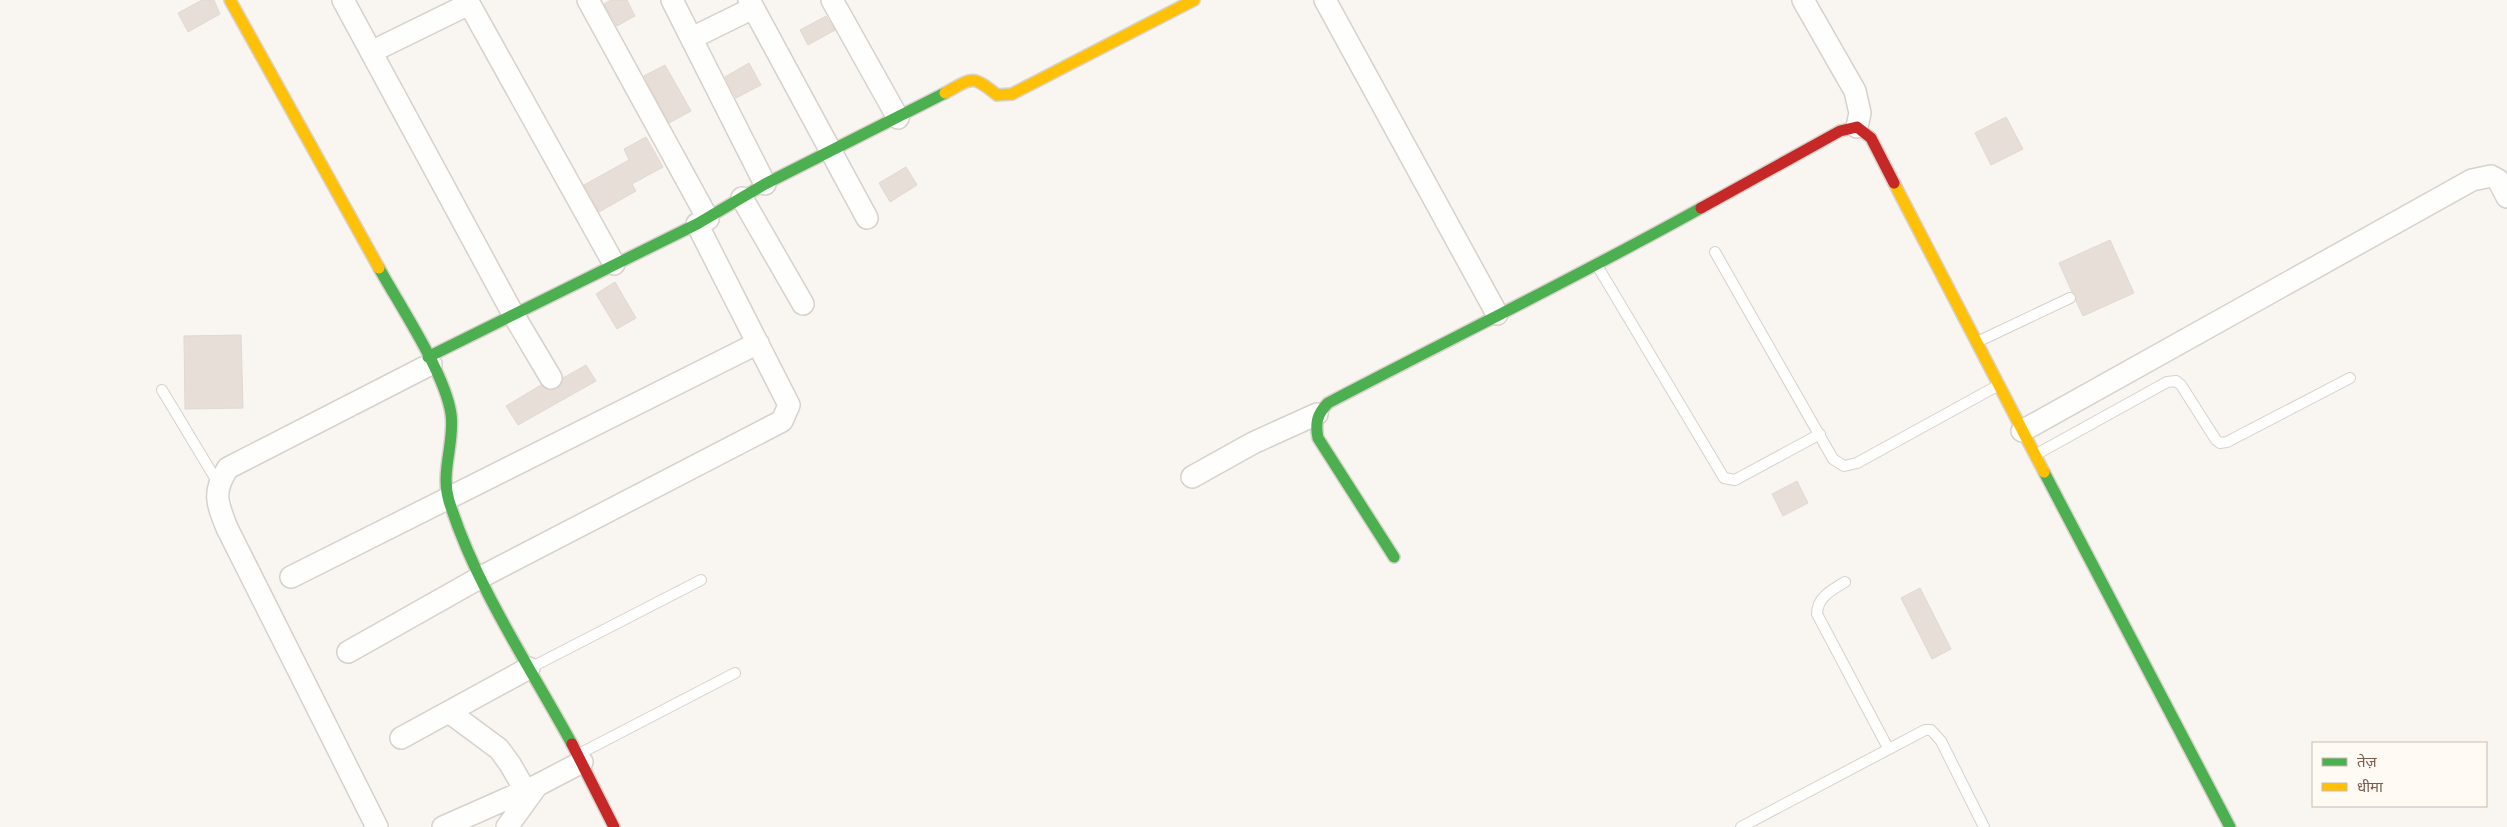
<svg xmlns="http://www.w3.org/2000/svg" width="2507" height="827" viewBox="0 0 2507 827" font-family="'Noto Sans','Noto Sans Devanagari',sans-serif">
  <rect width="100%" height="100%" fill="#f9f5f0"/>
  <path fill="#e6ded7" stroke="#e2d8d2" d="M202,0H214L220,14L188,32L178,13Z
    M611,0H627L635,16L617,26L604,4Z
    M826,16L835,30L808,45L800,30Z
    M749,63L761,85L736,98L725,77Z
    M665,65L691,111L669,123L644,76Z
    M2006,117L2023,149L1991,165L1975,133Z
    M646,137L663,167L632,184L636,191L599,212L584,185L629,160L624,149Z
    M906,167L917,185L890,202L879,183Z
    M2110,240L2134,293L2083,316L2076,301V296L2072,292L2059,263Z
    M615,282L636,318L617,329L596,294Z
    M241,335L243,408L185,409L184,336Z
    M586,365L596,381L518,425L506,406L541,385L551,390L557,389L563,378Z
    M1797,481L1808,503L1783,516L1772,494Z
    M1920,588L1951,649L1932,659L1901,598Z"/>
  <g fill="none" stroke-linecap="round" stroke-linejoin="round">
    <defs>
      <path id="lane" d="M1715,252L1833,459L1844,466L1857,463L1997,386
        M1598,267L1724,478L1735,480L1820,434
        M1977,342L2070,298
        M162,390L218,483
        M2035,455L2167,382L2176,381L2181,385L2216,440L2220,443L2227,442L2350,378
        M1845,582C1832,590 1817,597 1817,614L1888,748
        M530,668L701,580
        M579,754L735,673
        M1741,827L1925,730H1931L1941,741L1984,827"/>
      <path id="street" d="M343,0L513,314L551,378
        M467,0L614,264
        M588,0L708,219
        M672,0L765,184
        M749,0L867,218
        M832,0L898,118
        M1325,0L1497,314
        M1803,0L1855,91L1860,113L1857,127
        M692,38L753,8
        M371,52L469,4
        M742,198L803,304
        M2022,431L2472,180L2491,176L2498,180L2507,197
        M1192,477L1253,443L1317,414
        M291,577L758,343
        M348,652L481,577L782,421L789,405L697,224
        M449,712L499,749L510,764L525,790
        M401,738L529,668
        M377,827L227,528C217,503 212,492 228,468L431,364
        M443,827L538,785L582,762
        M507,827L536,787"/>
      <path id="fast" d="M379,268C400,306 445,373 451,414C455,443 440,472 449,501C476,587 529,665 572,744
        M428,357L697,224L765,184L945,93
        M2044,472L2230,827
        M1394,557L1318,438C1315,423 1317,414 1328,403C1452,338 1579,276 1701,208"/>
      <path id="slow" d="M230,0L379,268
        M945,93C973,78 971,74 997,95L1012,94L1194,0
        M1894,183L2044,472"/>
      <path id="jam" d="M1701,208L1840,131L1857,127L1871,138L1894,183
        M572,744L614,827"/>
    </defs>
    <use href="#lane" stroke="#d7d1cb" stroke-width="12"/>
    <use href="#street" stroke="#d7d1cb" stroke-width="24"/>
    <use href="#fast" stroke="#d9d2cb" stroke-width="14"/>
    <use href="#slow" stroke="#d9d2cb" stroke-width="14"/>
    <use href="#jam" stroke="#d9d2cb" stroke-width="14"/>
    <use href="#lane" stroke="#fefefd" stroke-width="10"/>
    <use href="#street" stroke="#fefefd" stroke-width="21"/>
    <use href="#fast" stroke="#4caf50" stroke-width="11"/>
    <use href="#slow" stroke="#ffc107" stroke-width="11"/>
    <use href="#jam" stroke="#c62828" stroke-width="11"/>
  </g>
  <rect x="2312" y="742" width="175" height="65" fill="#fffaf3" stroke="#cabbb1"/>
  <rect x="2322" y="758" width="25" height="8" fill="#4caf50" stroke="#cabbb1"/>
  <text x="2357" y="767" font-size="15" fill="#7a5c4d">तेज़</text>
  <rect x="2322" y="783" width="25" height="8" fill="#ffc107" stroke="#cabbb1"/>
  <text x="2357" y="792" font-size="15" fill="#7a5c4d">धीमा</text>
</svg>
